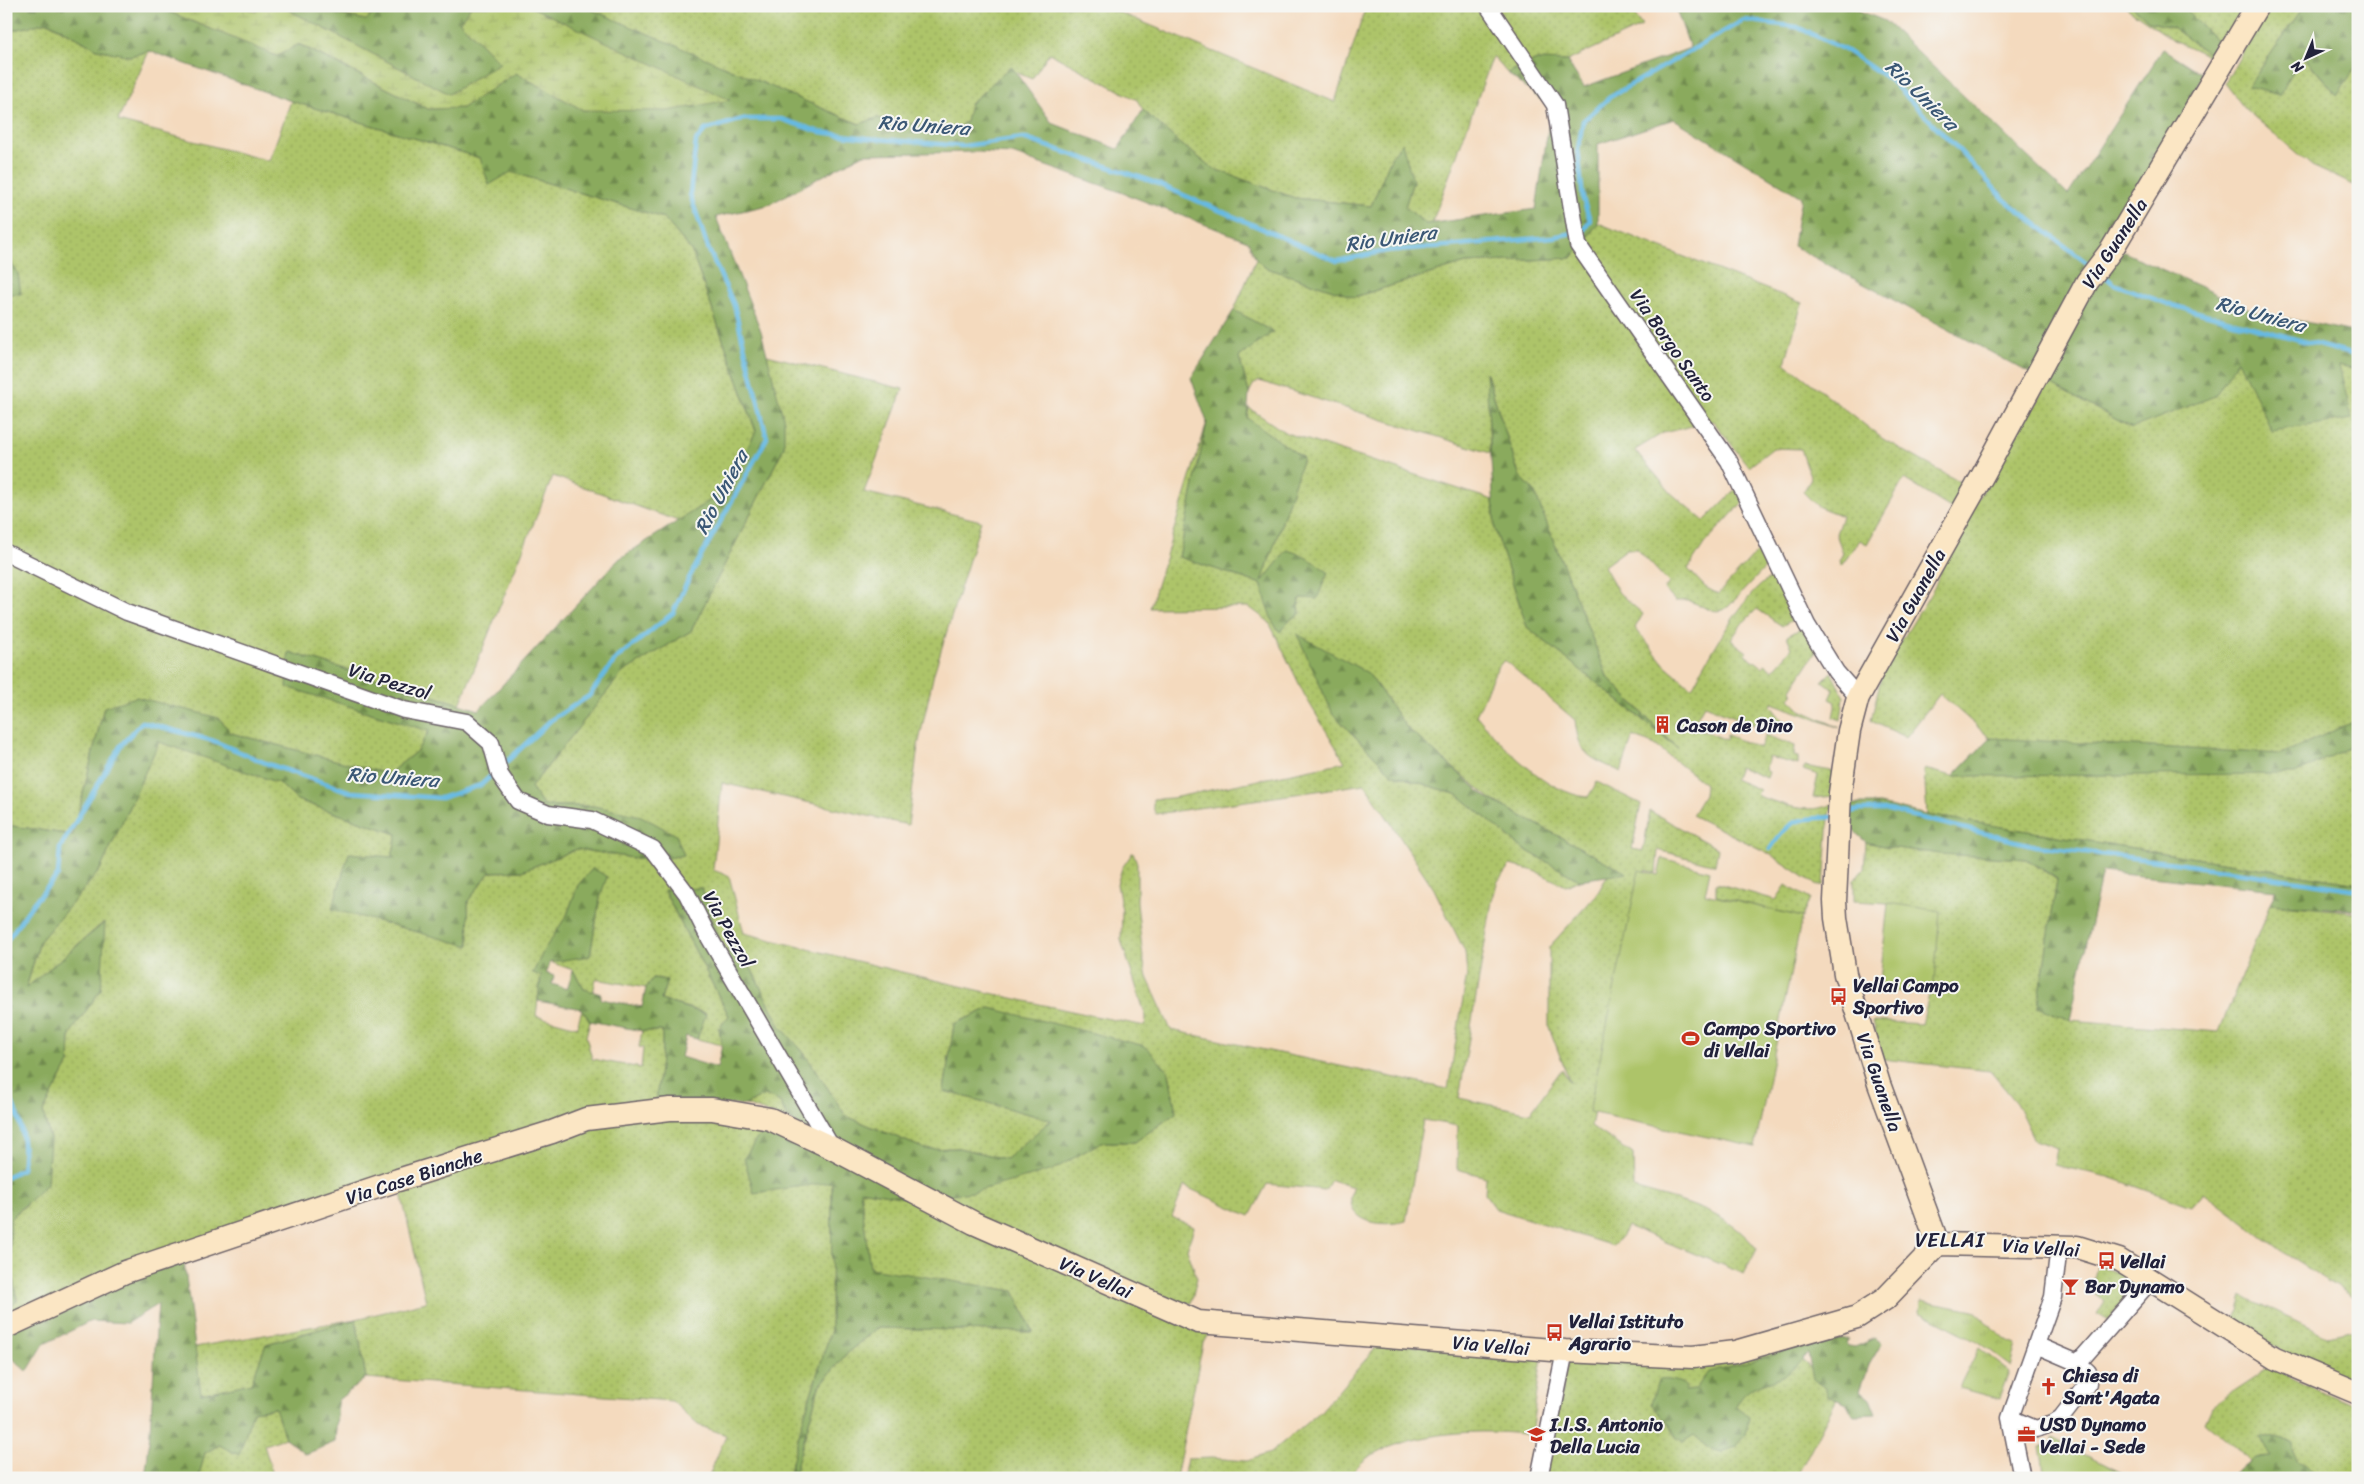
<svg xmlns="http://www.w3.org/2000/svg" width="2364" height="1484" viewBox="0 0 2364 1484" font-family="Sriracha,sans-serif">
  <defs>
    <pattern id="grass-dots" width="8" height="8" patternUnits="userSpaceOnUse" patternTransform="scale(1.25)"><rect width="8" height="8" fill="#adc469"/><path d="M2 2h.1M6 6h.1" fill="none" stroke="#95a85c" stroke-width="1.8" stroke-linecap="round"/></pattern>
    <pattern id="forest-firs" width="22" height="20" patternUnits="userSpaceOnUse" patternTransform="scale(1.25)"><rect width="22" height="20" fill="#8aaa5d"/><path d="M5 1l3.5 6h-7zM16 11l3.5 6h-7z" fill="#708a4e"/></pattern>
    <pattern id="wetland-marsh" width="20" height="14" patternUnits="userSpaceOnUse" patternTransform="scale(1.25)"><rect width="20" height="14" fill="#adc469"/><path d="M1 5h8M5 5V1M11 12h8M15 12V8" fill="none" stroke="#95a85c"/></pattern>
    <pattern id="park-tufts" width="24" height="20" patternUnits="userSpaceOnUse" patternTransform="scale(1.25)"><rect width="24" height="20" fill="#adc469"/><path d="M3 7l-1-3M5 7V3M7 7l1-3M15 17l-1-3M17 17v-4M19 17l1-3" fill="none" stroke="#95a85c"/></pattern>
  </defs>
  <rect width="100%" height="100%" fill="#f6f6f2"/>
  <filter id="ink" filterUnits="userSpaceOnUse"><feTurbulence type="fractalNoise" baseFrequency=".02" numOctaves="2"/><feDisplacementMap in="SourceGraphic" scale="10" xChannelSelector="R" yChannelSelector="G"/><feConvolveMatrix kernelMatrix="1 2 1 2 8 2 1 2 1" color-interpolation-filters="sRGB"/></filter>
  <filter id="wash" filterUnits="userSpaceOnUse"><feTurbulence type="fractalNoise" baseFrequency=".0096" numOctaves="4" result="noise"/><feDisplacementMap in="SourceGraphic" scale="20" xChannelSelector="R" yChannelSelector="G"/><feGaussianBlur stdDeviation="1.12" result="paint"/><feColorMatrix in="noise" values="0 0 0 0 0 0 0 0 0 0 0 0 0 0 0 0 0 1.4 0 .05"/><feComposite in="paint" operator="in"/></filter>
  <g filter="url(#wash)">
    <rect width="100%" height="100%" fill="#f4dabe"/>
    <path fill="url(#grass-dots)" stroke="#687352" fill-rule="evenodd" d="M574,6H1104L1335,102L1366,6H1628L1642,26L1567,61L1537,60L1507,73L1493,56L1432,223L1425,224L1405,207L1413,181L1392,156L1371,206L1295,198L1214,169L1182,145L1143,110L1137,100L1049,53L1032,79L1008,69L976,114L954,131L877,118L860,124Z
      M2124,6H2132L2150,22L2172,27L2209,54L2218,42L2182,6H2246L2213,58L2172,39Z
      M2269,6H2304L2248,87L2302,55L2337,95L2358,64V187L2312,166L2245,109L2225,83Z
      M47,22L97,49L130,56L149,51L118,121L269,161L291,101L480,158L511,172L664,218L691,250L756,432L726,490L678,521L553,476L460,704L289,652L288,687L429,731L417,751L388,774L230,733L219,718L104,707L73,835L6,825V32Z
      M1598,223L1802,303L1785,363L1883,439L1965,485L1952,509L1904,479L1867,544L1860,540L1841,566L1839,561L1843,553L1836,534L1842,516L1817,506L1803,492L1811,479L1801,449L1773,448L1749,467L1713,421L1663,433L1635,450L1671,493L1704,521L1737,488L1744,501L1704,544L1688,569L1705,587L1718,594L1758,551L1767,545L1769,560L1765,568L1729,606C1715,618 1702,604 1688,601C1684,600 1679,601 1675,601L1664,589L1669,583L1637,549H1627L1604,566L1619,593L1643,614L1635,628L1665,665L1692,688C1707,661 1746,586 1775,576L1801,615L1782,626L1757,609L1741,625L1731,640L1747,652L1745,654L1763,667L1765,664L1773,670L1792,648L1787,636L1806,626L1819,647L1791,690L1793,695L1790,699L1801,710L1840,728L1772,703L1771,706L1786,725L1785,727L1768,721L1765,729L1704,705L1695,721L1698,728L1726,740L1727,735L1760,748L1765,735L1795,746L1794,756L1798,757V765L1769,757L1765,770L1769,772L1767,778L1739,767L1734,779L1760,790L1756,794L1760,797C1787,805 1805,815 1833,804L1830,815L1807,818H1829L1824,885L1818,886L1768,853L1692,815L1704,795L1705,784L1655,745L1633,736L1621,772C1591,757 1579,758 1575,720L1504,660C1490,675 1486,697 1476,715C1501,745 1547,794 1588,797L1597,782L1641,804L1632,849L1643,851L1650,811L1718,849L1715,865L1658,850L1656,873L1645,870L1591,1126L1633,1154L1634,1188C1680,1202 1726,1209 1757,1249L1744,1274L1627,1226L1623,1234L1613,1246L1496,1209L1485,1194L1486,1177L1457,1169L1458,1126L1423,1120L1406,1221C1389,1226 1356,1226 1351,1203C1350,1199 1352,1192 1353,1187L1331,1180L1325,1190L1267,1184L1250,1216L1184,1186L1172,1217L1194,1227L1187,1249L1197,1278L1191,1303L1161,1302L933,1196L1061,1165L1101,1142H1135L1176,1113L1169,1072L990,1008L954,1024L944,1091L1051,1120L1006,1160L959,1148L925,1149L846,1116L804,1053L780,1026L751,968L723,948L702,888L664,891L729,1016L719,1028L722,1045L697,1039L706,1013L661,1000L667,980L653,978L646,988L596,979L593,993L584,989L573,970L550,962L590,955L600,897L578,885L567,915L533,973L541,975L536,1016L577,1027L582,1009L590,1021L586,1036L592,1059L641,1068L643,1048L639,1047L642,1031H662C663,1055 658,1079 656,1103L770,1119L832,1182L831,1330L802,1423L788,1478H708L726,1435L698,1425L672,1401L366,1378L356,1319L266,1344L251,1384L200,1394L195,1347L356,1319L426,1302L398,1180L6,1327V1310L17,1301L10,1261V1219L26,1205L50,1139L43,1112L69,1063L70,1034L101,989L104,922L26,989L40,941L100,870L159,741L279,783L297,800L397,834L392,857L469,945L468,901L490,872L522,871L577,849L652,861L594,806H543L531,787L622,673L691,631L784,447L767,355L903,389L864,492L981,521L934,673L918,746L908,825L722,783L713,870L729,876L744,933C877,966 1010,1000 1145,1026L1146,1017L1121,940L1122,911L1117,884L1122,868L1133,852L1137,863V903L1143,958L1147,977L1171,1030L1448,1089L1467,974L1465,952L1434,889L1365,784L1156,814L1153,808V799L1172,798L1345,762L1305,696L1269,622L1249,607L1150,608L1207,422L1179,557L1261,584L1303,458L1247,419L1249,408L1286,433L1493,500L1495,529L1527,627L1670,742L1607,676L1534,491L1519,475L1487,374L1490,453L1259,381L1253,385L1249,393L1239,357L1272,332L1234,310L1256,259L1264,267L1354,297L1466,263L1572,258ZM1287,550L1301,598L1299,601L1300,614L1291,619L1280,632L1276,628L1261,584ZM1368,673L1409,731L1491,799L1613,866L1597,894L1549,947V1027L1570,1083L1562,1069L1530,1113L1459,1098L1492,901L1498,881L1510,865L1535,871L1566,886L1579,880L1522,848L1458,795L1392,774L1333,714Z
      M2238,359L2339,364L2358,370V884L1927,815L1924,769L1953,776L1990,738L1940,694L1906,737L1871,721L1882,673L1934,588L1954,538L2048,383L2132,428Z
      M1831,672L1844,697L1841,720L1833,717L1836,702L1830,699L1834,690L1822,681Z
      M1805,766L1836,772L1834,796L1813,798L1818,775L1803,770Z
      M1866,842L1888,847L1944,854L2027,859L2057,880L2038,1007L2070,1020L2219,1032L2270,904L2358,912V1300L2284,1253L2203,1192L2191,1206L2109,1177L2054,1165L2057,1148L2034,1140L2016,1102L1990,1071L1882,1059L1873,1021L1922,1024L1929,995L1933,994L1888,903L1854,901V880L1864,869Z
      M1716,883L1776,900L1786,885L1810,899L1802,917L1716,896Z
      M765,1095L780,1102L788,1120L746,1105Z
      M860,1190L929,1202L1211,1329L1203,1343L1176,1478H793L819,1387L847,1353L877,1328L1033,1332L1014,1291L870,1269Z
      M2097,1266L2129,1276L2139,1282L2109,1321L2097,1314L2105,1301L2091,1291Z
      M2242,1295L2327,1336L2355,1330L2358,1327V1388L2325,1376L2231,1321L2238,1312Z
      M1380,1343L1542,1357L1531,1435C1483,1428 1416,1432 1372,1455C1362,1460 1354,1471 1346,1478H1183L1187,1459L1212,1458L1247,1461L1270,1453L1321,1411Z
      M1783,1344L1840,1393L1796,1478H1543L1568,1361Z
      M2271,1367L2304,1384L2358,1407V1478H2230L2251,1461L2205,1422L2212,1406Z
      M276,1408L285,1438L264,1445L274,1478L198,1476L205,1453L219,1445L252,1411Z"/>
    <path fill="url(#forest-firs)" stroke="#56664c" d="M6,6H155L277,56L298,44L428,109L462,108L516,73L583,110L729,100L529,6H583L859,124L877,118L954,131L966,122L970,104L1011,66L1052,123L1118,149L1143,110L1182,145L1214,169L1295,198L1371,206L1392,156L1402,143L1413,181L1405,207L1426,224L1536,209L1551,108L1507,73L1537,60L1567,61L1584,87L1690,48L1675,6H1847L1885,21L2068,195L2163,49L2204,75L2112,249L2124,252L2256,312L2358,333V370L2339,365L2352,419L2272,431L2238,360L2215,396L2132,428L1793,246L1801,197L1674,119L1598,144V223L1572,258L1466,263L1354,297L1264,267L1256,259L1248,241L1115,190L1012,154L978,152L864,154L768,205L716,217L761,331L784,421V447L691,631L622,673L531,787L543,806H594L641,816L676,835L684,855L652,861L577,849L522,871L490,872L468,901L469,946L332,909L349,853L392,857L397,834L297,800L279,783L159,742L100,870L40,941L26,988L105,922L101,989L70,1034L69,1063L43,1112L50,1139L47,1184L10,1219V1261L17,1301L6,1310V825L73,835L104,707L136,697L219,718L231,733L388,774L417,751L429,731L287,687L289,652L479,710L619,559L726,490L756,431L691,250L664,218L511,172L489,185L480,158L291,101L149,51L130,56L97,49L48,22L6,32Z
      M281,6H300L366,20L381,6H471L460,22L500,63L449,94Z
      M2132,6H2182L2218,42L2209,54L2172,27L2150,22Z
      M2304,6H2358V64L2337,95L2303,55L2279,95L2248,87Z
      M6,256L18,273L21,294H6Z
      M1234,310L1273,332L1239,357L1249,393L1247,418L1303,458L1262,582L1287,550L1305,556L1328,572L1317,599L1301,598L1299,601L1300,614L1291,619L1280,632C1268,620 1267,599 1261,584L1179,557L1207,422L1191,378Z
      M1486,372L1519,475L1534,491L1607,676L1654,726L1678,748L1527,627L1495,529Z
      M1297,634L1368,673L1406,727L1486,797L1627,873L1579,880L1522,848L1458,795L1392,774L1333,714Z
      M2358,720V743L2295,774L1953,776L1990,738L2281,754Z
      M1849,804H1880L1927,815L2358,884V910L2270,904L2276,890L2102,872L2070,1020L2038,1007L2057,879L2027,859L1940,854L1888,847L1866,842L1848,826Z
      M593,868L607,877L600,897L590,956L550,962L546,973L554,976L552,984L567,989L573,970L584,989L601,994V999L642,1007L646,988L653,978L667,980L661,1000L706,1014L697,1039L686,1036L681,1057L717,1068L722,1045L719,1028L729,1016L664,890L702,888L723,948L751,968L780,1026L804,1053L846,1116L925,1149L959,1148L1006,1159L1051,1120L944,1091L954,1024L990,1008L1145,1046L1169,1072L1176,1113L1135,1142H1101L1053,1170L973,1192L933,1196L789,1120L780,1102L765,1095L746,1105L656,1103C658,1079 663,1055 662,1031H642L590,1021L582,1009L538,1001L541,976L533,973L544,950L567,915L578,885Z
      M770,1119L929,1202L860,1190L870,1268L1014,1291L1033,1332L877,1328L847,1353L819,1387L793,1478H788L802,1423L831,1330L832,1182L754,1193L744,1158Z
      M183,1253L201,1394L251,1383L266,1344L356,1319L366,1378L338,1400L335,1442L306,1454L285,1438L275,1408L253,1411L239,1455L219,1445L205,1453L199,1476L214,1478H145C153,1420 153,1362 158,1304L127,1323L91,1321L44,1344L27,1372L6,1352V1327Z
      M1875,1338L1882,1343L1869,1365L1860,1391L1870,1399L1876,1414L1855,1415L1847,1404L1828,1396L1825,1387L1813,1379L1808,1354C1801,1361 1793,1370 1784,1375C1766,1385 1747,1383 1736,1407L1749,1416L1746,1435L1736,1447L1721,1452L1709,1448L1694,1435L1683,1442L1676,1437L1670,1425L1651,1404L1658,1380C1667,1379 1680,1380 1686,1387L1684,1391L1695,1390L1708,1372L1772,1355L1811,1340L1821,1342L1849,1339L1846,1343L1848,1346L1854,1347Z
      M2260,1436L2294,1443L2296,1461L2307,1466L2318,1478H2229L2255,1458L2271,1457Z"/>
    <path fill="url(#wetland-marsh)" stroke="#687352" d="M155,6H243L256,12L257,6H281L449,94L500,63L460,22L471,6H529L730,100L667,111L583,110L516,73L462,108L428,109L299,44L277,56Z
      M300,6H381L366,20Z"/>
    <path fill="url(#park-tufts)" stroke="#687352" d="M1921,1301L1974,1311L2007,1341L2017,1345L2011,1366L1979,1342L1920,1312Z
      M1979,1348L2009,1371L1999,1399L1959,1388Z"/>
    <path fill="#adc469" stroke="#687352" d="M1662,858L1710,871L1705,894L1802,917L1755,1147L1589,1112L1639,870L1658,875Z
      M1888,903L1940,911L1933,994L1879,990Z
      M2052,1438L2131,1478H2045L2040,1446L2053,1444Z"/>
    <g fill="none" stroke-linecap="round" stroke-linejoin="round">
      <path stroke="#66b9e2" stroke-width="4.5" d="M1580,231L1584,230L1590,220L1583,199L1578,149L1583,121L1610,97L1744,20L1797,27L1847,51L1890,80L1959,150L2005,200L2091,266
        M2101,273L2114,284L2168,304L2358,356
        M502,766L551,720L589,696L616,659L673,613L689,578L767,438L734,305L708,248L690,194L696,141L705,130L743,119H781L820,132L866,138L963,146L1023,138L1151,181L1337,261L1386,251L1553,237L1572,233
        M1845,813L1859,810H1888L2036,846L2175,863L2358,890
        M1770,849C1792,816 1797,820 1832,817
        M6,942L34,902L58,875L60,848L121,745L142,722L214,741L268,764L351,792L441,798L481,785L496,771
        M6,1090C20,1115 27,1140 22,1169L6,1177"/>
    </g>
  </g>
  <g filter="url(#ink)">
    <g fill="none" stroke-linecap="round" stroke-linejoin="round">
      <defs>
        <path id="street" d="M1488,6L1555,105L1578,245L1729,461L1807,625L1836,672L1858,697
          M6,553L127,612L404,710L467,722L491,743L500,775L518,801L548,814L592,820L653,849L687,894L706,932L832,1148
          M2078,1363L2151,1280
          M2010,1418L2036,1429L2053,1423L2061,1418L2088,1383V1372L2078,1363L2036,1345
          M1539,1478L1565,1351
          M2022,1478L2010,1418L2053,1297L2059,1246"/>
        <path id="secondary" d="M1938,1244L1879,1084L1845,974L1836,918L1835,901L1840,793L1849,731L1858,697L1984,473L2087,282L2112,249L2257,6
          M6,1327L125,1272L398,1180L552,1132L586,1119L670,1109H712L770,1119L832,1148L974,1223L1198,1322L1565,1351L1693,1357L1735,1352L1857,1317L1885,1299L1938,1244L2077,1247L2119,1260L2275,1358L2358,1393"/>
      </defs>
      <use href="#street" stroke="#6c6269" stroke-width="19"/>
      <use href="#secondary" stroke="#6c6269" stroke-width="25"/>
      <use href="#street" stroke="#fff" stroke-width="16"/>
      <use href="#secondary" stroke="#fbe6c4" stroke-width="22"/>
    </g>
  </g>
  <defs>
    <symbol id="building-bare" viewBox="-9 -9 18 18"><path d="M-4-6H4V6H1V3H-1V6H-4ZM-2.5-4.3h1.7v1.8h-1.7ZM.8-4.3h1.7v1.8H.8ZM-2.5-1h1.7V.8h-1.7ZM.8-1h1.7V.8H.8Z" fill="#c8321e" stroke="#f6f6f2" stroke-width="2.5" paint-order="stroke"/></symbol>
    <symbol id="bus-bare" viewBox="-9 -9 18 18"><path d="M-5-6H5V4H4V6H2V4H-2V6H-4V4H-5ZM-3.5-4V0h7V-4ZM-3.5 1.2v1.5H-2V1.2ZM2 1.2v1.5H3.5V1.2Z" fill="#c8321e" stroke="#f6f6f2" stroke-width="2.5" paint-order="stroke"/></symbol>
    <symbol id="stadium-bare" viewBox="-9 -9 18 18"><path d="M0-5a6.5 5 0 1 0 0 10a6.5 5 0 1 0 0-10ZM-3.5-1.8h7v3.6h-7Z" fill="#c8321e" stroke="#f6f6f2" stroke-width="2.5" paint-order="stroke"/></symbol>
    <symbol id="bar-bare" viewBox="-9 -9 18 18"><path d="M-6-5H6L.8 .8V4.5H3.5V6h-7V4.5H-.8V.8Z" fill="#c8321e" stroke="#f6f6f2" stroke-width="2.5" paint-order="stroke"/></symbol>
    <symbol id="church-bare" viewBox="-9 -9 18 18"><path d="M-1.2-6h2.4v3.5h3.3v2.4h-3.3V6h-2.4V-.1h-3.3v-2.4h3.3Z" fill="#c8321e" stroke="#f6f6f2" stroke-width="2.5" paint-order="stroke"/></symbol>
    <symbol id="school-bare" viewBox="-9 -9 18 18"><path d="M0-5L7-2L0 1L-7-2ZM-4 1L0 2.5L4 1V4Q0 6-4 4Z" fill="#c8321e" stroke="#f6f6f2" stroke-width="2.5" paint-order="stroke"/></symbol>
    <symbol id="office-bare" viewBox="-9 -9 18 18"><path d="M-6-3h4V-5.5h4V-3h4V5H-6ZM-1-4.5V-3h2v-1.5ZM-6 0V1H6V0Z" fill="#c8321e" stroke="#f6f6f2" stroke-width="2.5" paint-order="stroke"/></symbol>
  </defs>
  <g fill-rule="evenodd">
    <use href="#building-bare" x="1650" y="712" width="25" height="25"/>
    <use href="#bus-bare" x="1826" y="984" width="25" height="25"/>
    <use href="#stadium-bare" x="1678" y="1026" width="25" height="25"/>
    <use href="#bus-bare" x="2094" y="1248" width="25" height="25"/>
    <use href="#bar-bare" x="2058" y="1274" width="25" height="25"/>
    <use href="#bus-bare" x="1542" y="1320" width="25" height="25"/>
    <use href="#church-bare" x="2036" y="1374" width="25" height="25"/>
    <use href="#school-bare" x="1524" y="1422" width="25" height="25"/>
    <use href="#office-bare" x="2014" y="1422" width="25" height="25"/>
  </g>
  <g text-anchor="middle" stroke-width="4" stroke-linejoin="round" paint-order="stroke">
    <g font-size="19" fill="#22223b" stroke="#f6f6f2">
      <text transform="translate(2114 243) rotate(-57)" y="7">Via Guanella</text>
      <text transform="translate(1673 345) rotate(55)" y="7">Via Borgo Santo</text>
      <text transform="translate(1915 595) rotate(-61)" y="7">Via Guanella</text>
      <text transform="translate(390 681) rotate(17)" y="7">Via Pezzol</text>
      <text transform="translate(729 929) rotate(61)" y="7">Via Pezzol</text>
      <text transform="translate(1880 1082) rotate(71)" y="7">Via Guanella</text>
      <text transform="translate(414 1176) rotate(-18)" y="7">Via Case Bianche</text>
      <text transform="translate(2041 1247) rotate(4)" y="7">Via Vellai</text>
      <text transform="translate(1096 1277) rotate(24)" y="7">Via Vellai</text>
      <text transform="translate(1491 1345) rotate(5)" y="7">Via Vellai</text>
    </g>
    <g font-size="19" font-weight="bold" fill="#22223b" stroke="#f6f6f2" text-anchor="start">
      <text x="1677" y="732">Cason de Dino</text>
      <text x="1853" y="992">Vellai Campo<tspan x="1853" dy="22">Sportivo</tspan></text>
      <text x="1704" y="1035">Campo Sportivo<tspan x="1704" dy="22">di Vellai</tspan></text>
      <text x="2120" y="1268">Vellai</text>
      <text x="2085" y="1293">Bar Dynamo</text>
      <text x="1569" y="1328">Vellai Istituto<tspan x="1569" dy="22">Agrario</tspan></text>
      <text x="2063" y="1382">Chiesa di<tspan x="2063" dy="22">Sant'Agata</tspan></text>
      <text x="1550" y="1431">I.I.S. Antonio<tspan x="1550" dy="22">Della Lucia</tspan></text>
      <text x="2040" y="1431">USD Dynamo<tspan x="2040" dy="22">Vellai - Sede</tspan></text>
    </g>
    <g font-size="20" font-style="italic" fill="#3a5775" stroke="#f6f6f2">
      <text transform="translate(1922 95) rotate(44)" y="7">Rio Uniera</text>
      <text transform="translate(924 125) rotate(4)" y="7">Rio Uniera</text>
      <text transform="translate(1391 238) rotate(-8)" y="7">Rio Uniera</text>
      <text transform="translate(2261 314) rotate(15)" y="7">Rio Uniera</text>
      <text transform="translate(721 492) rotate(-62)" y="7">Rio Uniera</text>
      <text transform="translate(393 777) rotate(4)" y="7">Rio Uniera</text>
    </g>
    <g font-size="21" letter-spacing="1" fill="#22223b" stroke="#f6f6f2">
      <text x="1950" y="1247">VELLAI</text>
    </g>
  </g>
  <rect width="2364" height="1484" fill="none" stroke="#f6f6f2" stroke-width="25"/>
  <g transform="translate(2306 58) rotate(224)" stroke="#f6f6f2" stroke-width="4" paint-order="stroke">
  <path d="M0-4L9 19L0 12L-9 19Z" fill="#22223b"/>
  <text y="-8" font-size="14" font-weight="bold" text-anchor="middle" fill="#22223b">N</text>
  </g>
</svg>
